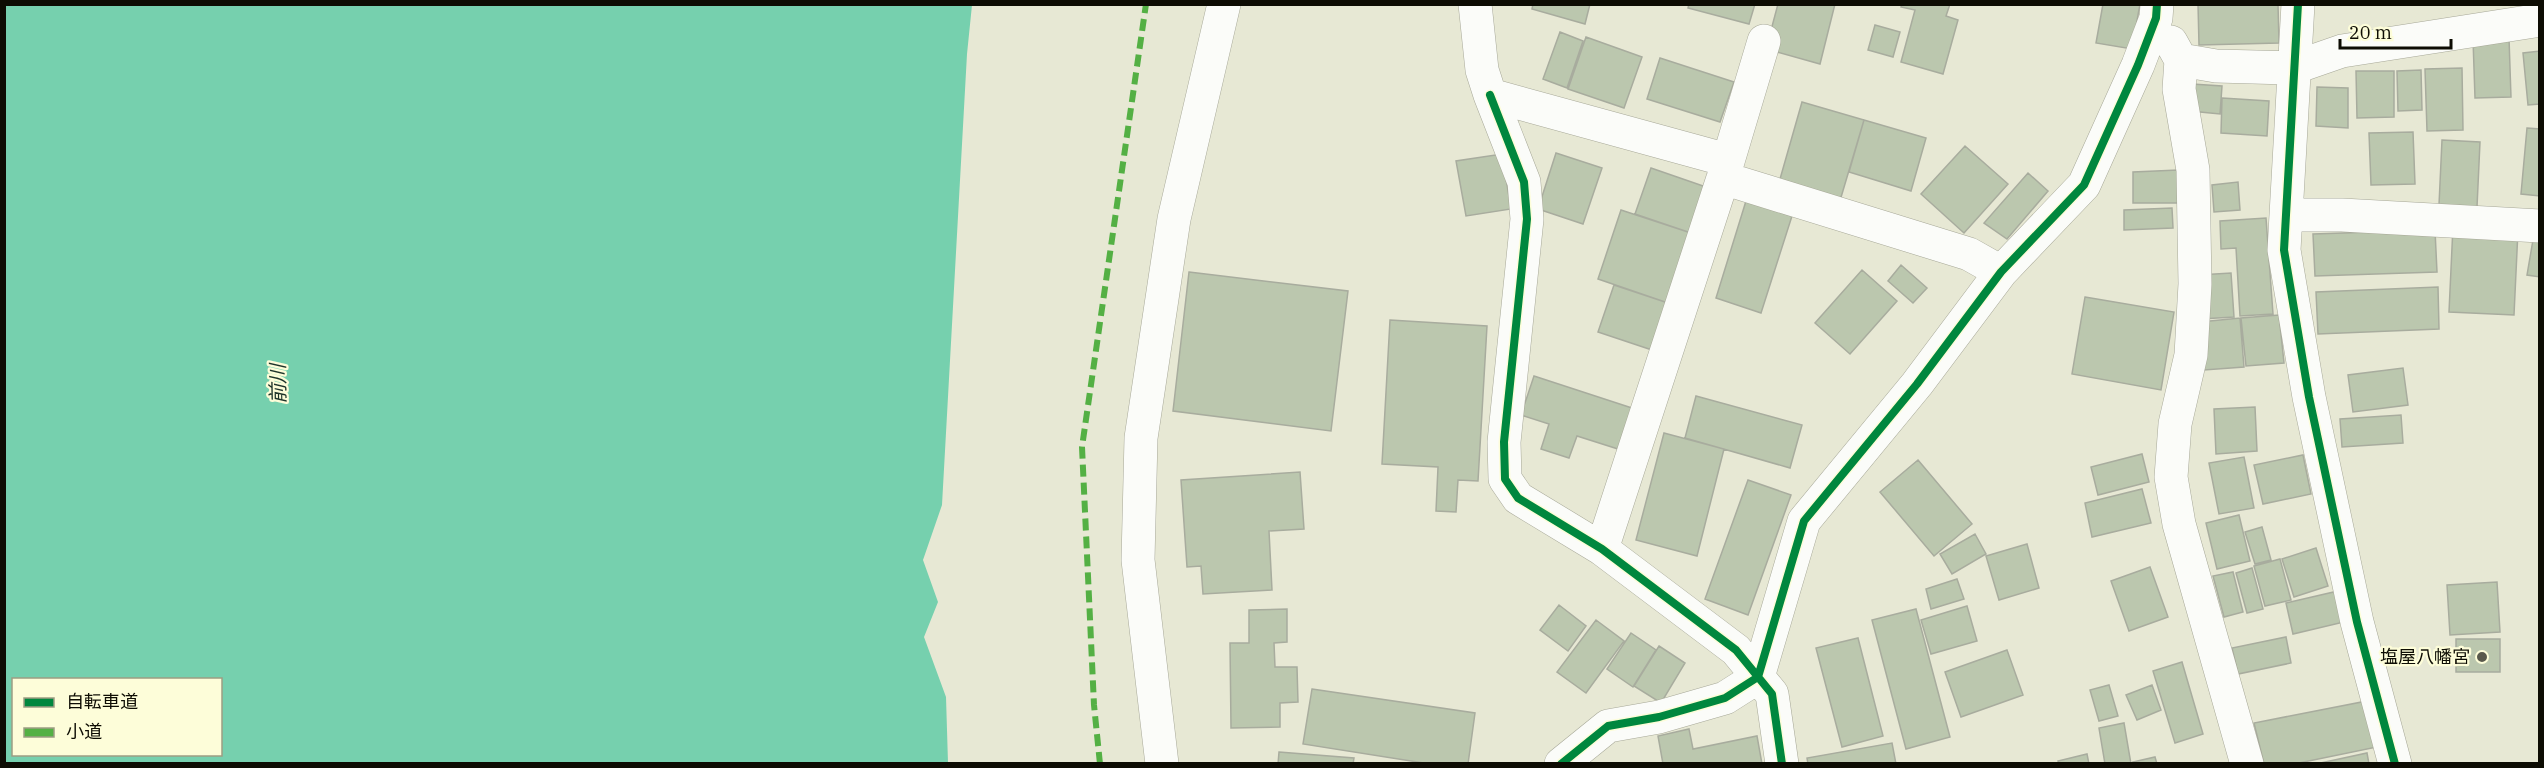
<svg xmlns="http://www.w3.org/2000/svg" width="2544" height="768" viewBox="0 0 2544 768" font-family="'IBM Plex Serif','Noto Sans JP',serif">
  <rect width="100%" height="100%" fill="#e7e8d4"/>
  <path fill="#76d0ae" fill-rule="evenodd" d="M4,5H972L967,54L942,505L923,560L938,602L924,637L946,697L948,763H5ZM14,680H220V754H14Z"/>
  <path fill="#bbc7ae" stroke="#a8ac9e" stroke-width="1.5" d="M1533,4H1590L1585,24L1532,9Z
    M1689,4H1755L1749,24L1688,8Z
    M1778,4H1835L1820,64L1766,49Z
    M1902,4H1950L1946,16L1958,20L1943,74L1901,62L1915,10L1901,7Z
    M2103,4H2140L2132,49L2096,43Z
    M2198,4H2278L2279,43L2199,45Z
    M1875,25L1900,32L1893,57L1868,50Z
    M1560,32L1583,41L1567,88L1543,79Z
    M1586,37L1642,57L1624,108L1568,89Z
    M2509,38L2511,97L2475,98L2473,39Z
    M2540,51V104L2528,105L2523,53Z
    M1660,58L1734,82L1720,122L1647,99Z
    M2462,68L2463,130L2427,131L2425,69Z
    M2421,70L2422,110L2398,111L2397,71Z
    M2356,71H2394V117L2357,118Z
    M2192,84L2222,86L2220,114L2190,111Z
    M2317,87L2348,88V128L2316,126Z
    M2222,98L2269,101L2267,136L2221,133Z
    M1802,102L1864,120L1839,204L1778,186Z
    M1864,120L1926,138L1911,191L1849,172Z
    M2527,128L2540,129V196L2521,194Z
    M2413,132L2415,184L2371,185L2369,133Z
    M2442,140L2480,142L2477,207L2439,205Z
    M1965,146L2008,184L1964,233L1921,194Z
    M1556,153L1602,168L1583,224L1538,209Z
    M1502,154L1511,209L1466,216L1456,161Z
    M1651,168L1706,187L1691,233L1635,214Z
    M2178,170L2179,203H2133V172Z
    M2028,173L2048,191L2007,239L1984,223Z
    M2238,182L2240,210L2214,212L2212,185Z
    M1746,201L1792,216L1761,313L1716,298Z
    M2172,208L2173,228L2124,230V210Z
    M1621,210L1691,233L1668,303L1598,279Z
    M2266,218L2273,314L2240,316L2236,248L2221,249L2220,221Z
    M2453,226L2518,230L2514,315L2449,312Z
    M2435,230L2437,272L2315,276L2313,234Z
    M2534,234L2540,235V277L2527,275Z
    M1901,265L1927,288L1913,303L1888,281Z
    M1862,270L1897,301L1850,354L1815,323Z
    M1189,272L1348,291L1331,431L1173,411Z
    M2231,273L2234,317L2201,319L2199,275Z
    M1614,285L1668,303L1652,350L1598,332Z
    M2438,287L2439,329L2318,334L2316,292Z
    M2085,297L2174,312L2161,390L2072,374Z
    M2279,315L2284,363L2246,366L2241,318Z
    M2240,318L2244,367L2204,370L2200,322Z
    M1390,320L1487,326L1478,481L1458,480L1456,512L1436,511L1438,467L1382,464Z
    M2403,368L2408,405L2353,412L2348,375Z
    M1534,376L1632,408L1618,449L1577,436L1569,458L1541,449L1549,424L1521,415Z
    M1696,396L1802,425L1790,468L1685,438Z
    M2255,407L2257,451L2216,454L2214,409Z
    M2401,415L2403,443L2342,447L2340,419Z
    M1664,433L1724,449L1697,556L1636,540Z
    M2142,454L2149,482L2098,495L2091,467Z
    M2303,455L2311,494L2263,504L2254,465Z
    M2244,457L2254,508L2219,514L2209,463Z
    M1918,460L1972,524L1934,556L1880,492Z
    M1300,472L1304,529L1269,531L1272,590L1203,594L1201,566L1187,567L1181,480Z
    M1748,480L1791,495L1748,615L1705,599Z
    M2142,489L2151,523L2092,537L2085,503Z
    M2239,515L2250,561L2217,569L2206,523Z
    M2262,527L2271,560L2255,564L2245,532Z
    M1975,534L1986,554L1952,574L1940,554Z
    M2027,544L2039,588L1999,600L1986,556Z
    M2316,548L2328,586L2294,597L2282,559Z
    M2280,559L2291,600L2265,606L2254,566Z
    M2150,567L2168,617L2129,631L2111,581Z
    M2252,568L2263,609L2247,613L2236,573Z
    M2233,572L2243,612L2224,617L2213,576Z
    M1957,579L1964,599L1931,609L1926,589Z
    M2497,582L2500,632L2450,635L2447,585Z
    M2338,591L2344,622L2293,634L2286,603Z
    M1559,605L1586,626L1568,651L1540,630Z
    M1967,606L1977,641L1931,654L1921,620Z
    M1287,609V642L1274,643L1275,667H1297L1298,702L1280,703V727L1231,728L1230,643H1249V610Z
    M1916,609L1950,737L1906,749L1872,620Z
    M1596,620L1624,641L1586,693L1557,672Z
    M1631,633L1656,650L1633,687L1607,669Z
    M2286,637L2291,663L2238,674L2232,648Z
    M1858,638L1883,736L1842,747L1816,648Z
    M2456,639H2500V672H2456Z
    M1659,646L1685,663L1661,703L1634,686Z
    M2007,650L2023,695L1961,717L1945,672Z
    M2182,662L2203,734L2175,743L2153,671Z
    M2109,685L2118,716L2099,721L2090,690Z
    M2152,685L2161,710L2137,720L2126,695Z
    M1312,689L1475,713L1468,764H1430L1303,744Z
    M2367,701L2377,747L2294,764H2264L2254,723Z
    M2124,723L2131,764H2105L2099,728Z
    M1689,729L1693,749L1757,736L1762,764H1663L1658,736Z
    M1892,743L1896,764H1808L1807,758Z
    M1279,752L1354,758L1353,764H1278Z
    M2367,753L2369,764H2316Z
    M2087,754L2089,764H2059L2058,761Z
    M2155,757L2157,764H2134L2133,762Z"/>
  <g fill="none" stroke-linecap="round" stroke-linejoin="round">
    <defs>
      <path id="street" d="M1475,4L1482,70L1490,95L1727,160
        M2298,4L2284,250L2309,397L2357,622L2395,764
        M2171,42L2181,60L2216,66L2293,68L2342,51L2540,20
        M2181,60L2179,89L2193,170L2195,284L2191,355L2175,424L2171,477L2179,524L2247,764
        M1490,95L1524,182L1527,219L1504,442L1505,479L1518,498L1602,549L1736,650L1772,694L1782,764
        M1723,178L1969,254L2001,272
        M2286,215H2342L2540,226
        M1602,549L1723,178L1764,41
        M1162,764L1138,560L1141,438L1174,219L1224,4
        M1561,764L1608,726L1659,717L1725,698L1758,677L1804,521L1917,384L2001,272L2084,185L2138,65L2156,18L2157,4"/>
    </defs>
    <use href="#street" stroke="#a7a898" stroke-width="34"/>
    <use href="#street" stroke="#fbfcf9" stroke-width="33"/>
    <path stroke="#54b044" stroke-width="6" stroke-dasharray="12 6" stroke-linecap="butt" d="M1100,764L1094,705L1082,447L1146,4"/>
    <defs>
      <path id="cycleway" d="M2298,4L2284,250L2309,397L2357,622L2395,764
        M1490,95L1524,182L1527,219L1504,442L1505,479L1518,498L1602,549L1736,650L1772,694L1782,764
        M1561,764L1608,726L1659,717L1725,698L1758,677L1804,521L1917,384L2001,272L2084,185L2138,65L2156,18L2157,4"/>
    </defs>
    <use href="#cycleway" stroke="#fdfdd9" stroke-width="11"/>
    <use href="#cycleway" stroke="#00873e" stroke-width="8"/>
  </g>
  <circle fill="#59594c" stroke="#fdfdd9" stroke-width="2" cx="2482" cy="657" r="6"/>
  <g text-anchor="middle" stroke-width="4.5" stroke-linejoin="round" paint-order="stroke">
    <g font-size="18" fill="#0d0c03" stroke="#fdfdd9" text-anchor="end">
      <text x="2470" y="663">塩屋八幡宮</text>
    </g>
    <g font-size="20" font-style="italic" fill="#1d332a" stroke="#fdfdd9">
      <text transform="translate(278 384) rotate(-91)" y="7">前川</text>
    </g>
  </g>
  <rect width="2544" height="768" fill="none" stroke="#0d0c03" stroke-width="12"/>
  <rect x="12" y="678" width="210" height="78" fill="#fdfdd9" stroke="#9d9d83" stroke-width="1.5"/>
  <rect x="24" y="698" width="30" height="9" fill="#00873e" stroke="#9d9d83" stroke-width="1.5"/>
  <text x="66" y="708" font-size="18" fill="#0d0c03">自転車道</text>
  <rect x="24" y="728" width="30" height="9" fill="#54b044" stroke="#9d9d83" stroke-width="1.5"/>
  <text x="66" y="738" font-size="18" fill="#0d0c03">小道</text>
  <path d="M2340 39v9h111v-9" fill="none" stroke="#0d0c03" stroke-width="3"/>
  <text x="2349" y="39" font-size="18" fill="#0d0c03" stroke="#fdfdd9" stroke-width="4.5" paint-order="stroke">20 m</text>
</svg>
